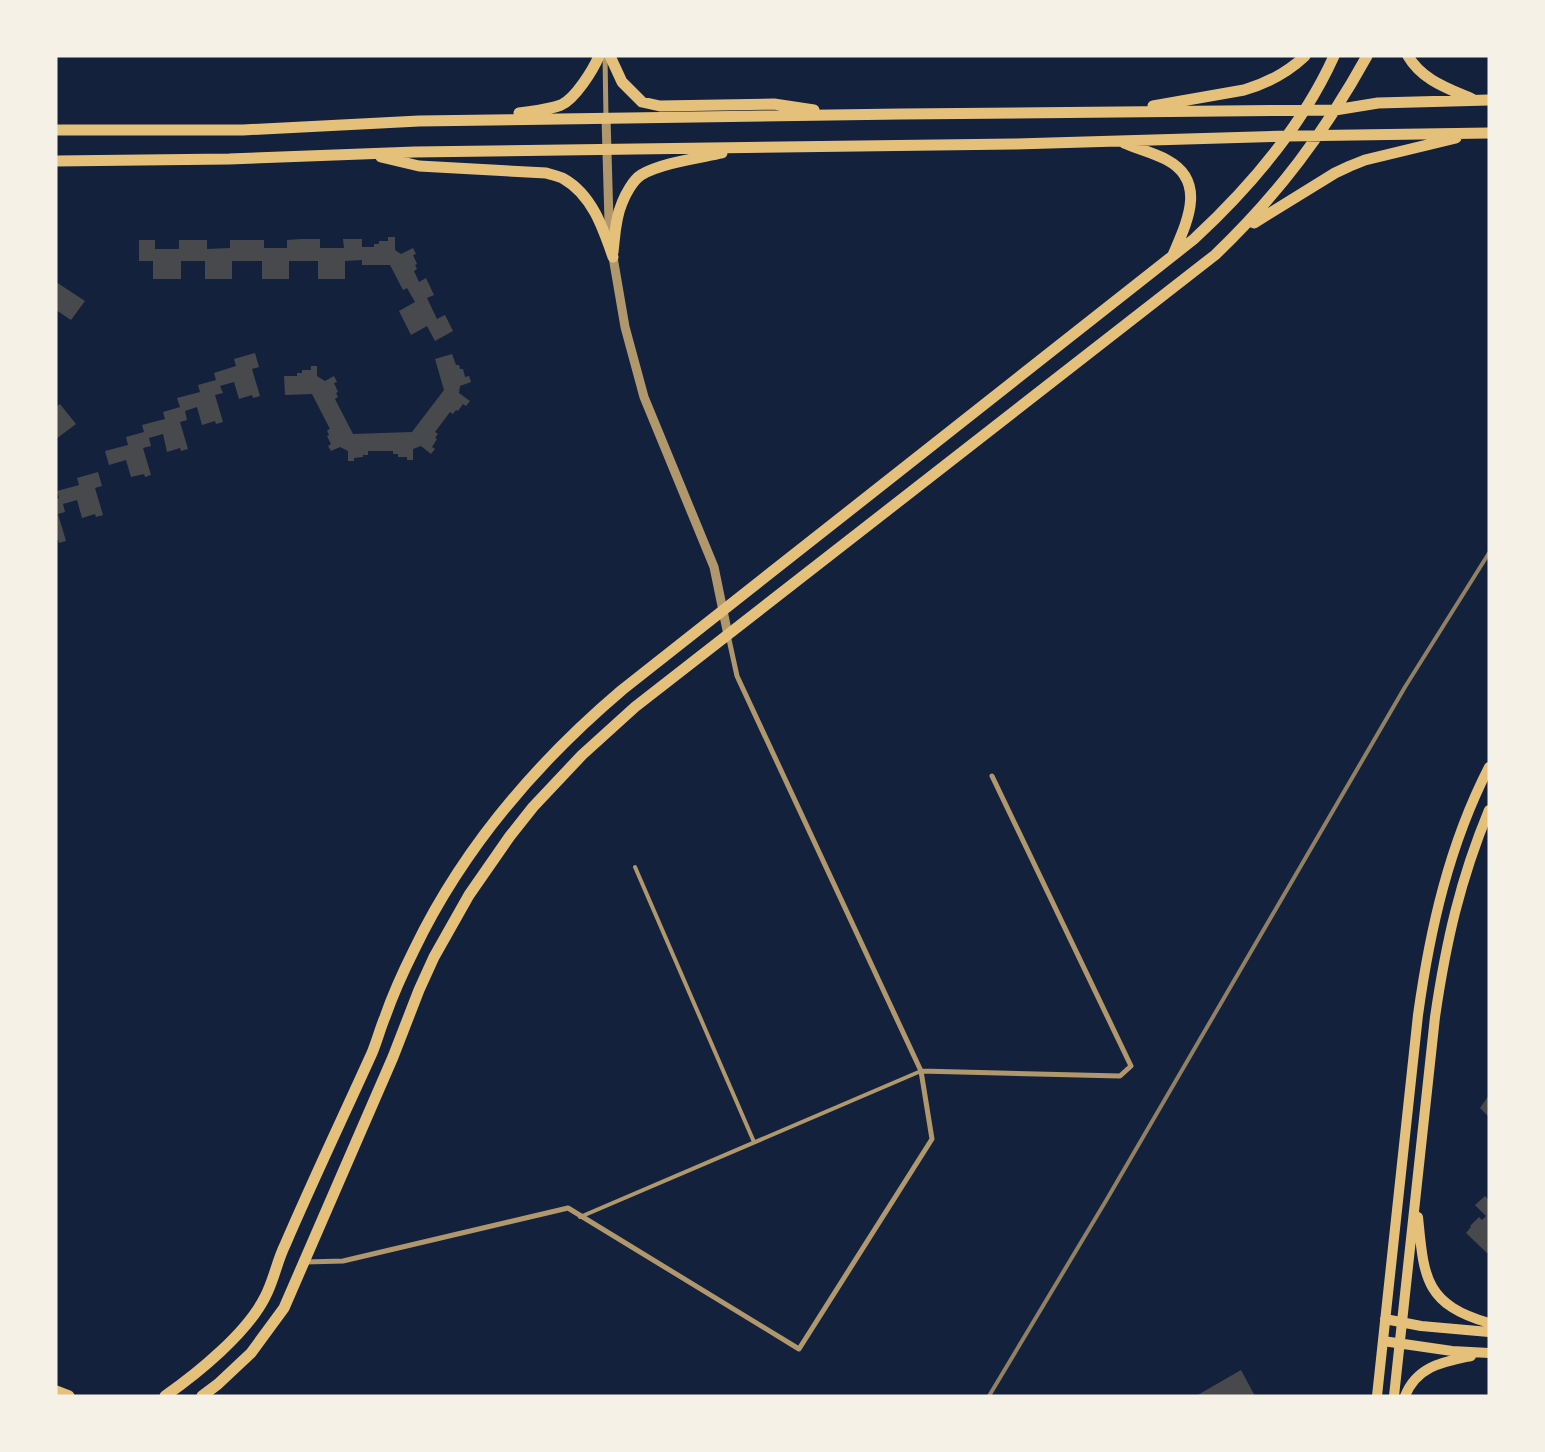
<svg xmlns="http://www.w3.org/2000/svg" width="1545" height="1452" viewBox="0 0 1545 1452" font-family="Helvetica,sans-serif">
  <rect width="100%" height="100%" fill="#14213d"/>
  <path fill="#48494c" d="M388,237H395V250L401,254L413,248L416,254L413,255L417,264L415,265L417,269L414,271L419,282L426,278L434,295L427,298L437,319L445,315L453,331L435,341L427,326L411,335L399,311L415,302L407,288L403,290L390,265H362V260L345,261V279H318V261H289V279H262V261H232V279H205V261H181V279H153V261H139V240H155V249H179V240H207V249L230,248V240H264V248H287V240L302,239H320V248H344L343,239H362V247H374V244H379V241H388Z
    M56,282L85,301L71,320L56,310Z
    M255,353L259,367L252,369L260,396L253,398L252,395L239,399L234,382L220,386L223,393L215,395L223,422L216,424L215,421L202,425L197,407L185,411L187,420L180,422L188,449L181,451L180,448L167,452L163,434L149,438L151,446L143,448L151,475L145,477L144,474L131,477L126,460L109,465L105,451L128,445L126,437L144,432L142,425L165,419L163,412L180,407L177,398L200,392L198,385L216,380L214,373L236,366L234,359Z
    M452,354L456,365H459L460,369H463L465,377L469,376L471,382L460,386L459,393L470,401L466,406L463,404L458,411L456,410L453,414L450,412L435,432L438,434L435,438L437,439L432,447L435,449L431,454L421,446L413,449V460H407V457H398V454H393V451H368V455H363V457L354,458V461H348V451L340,447L331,451L328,446L331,444L327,436L329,435L327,430L330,429L312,394L285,395L284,376H297V373H302V370H311V366H317V376L325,381L334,376L337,382L334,383L338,392L336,393L338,397L335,399L353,434L412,432L444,390L435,359Z
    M60,404L76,424L56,439V407Z
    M98,472L102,486L95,488L103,515L96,517L95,514L82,518L77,500L63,504L65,512L58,514L66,541L59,543L58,540H56V499L59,498L57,491L79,485L77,478Z
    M1489,1095V1117L1480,1108Z
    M1485,1196L1489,1200V1251L1487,1253L1466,1233L1471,1227L1470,1226L1479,1217L1482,1220L1486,1216L1475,1205Z
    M1241,1370L1255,1396H1196Z"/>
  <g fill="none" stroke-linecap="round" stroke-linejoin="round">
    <path stroke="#b1986c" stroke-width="4" d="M635,867L754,1142
      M580,1217L921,1071"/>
    <path stroke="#b1986c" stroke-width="5" d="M605,56L606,118
      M921,1071L1120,1076L1131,1066L992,776
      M305,1262L343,1261L568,1208L799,1349L932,1139L921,1071L737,676L728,635"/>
    <path stroke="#b1986c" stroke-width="9" d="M606,118L609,221L613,257L625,327L644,397L714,567L728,635"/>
    <path stroke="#e5c07b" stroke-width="10" d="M1418,1217C1424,1277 1424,1304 1489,1323
      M1385,1319L1421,1326L1489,1332
      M1383,1341L1452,1351L1489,1353
      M1377,1396L1418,1015C1430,929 1449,845 1489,767
      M1394,1396L1435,1017C1446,942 1460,880 1489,810
      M1405,1396C1417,1366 1443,1362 1471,1356"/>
    <path stroke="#e5c07b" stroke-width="11" d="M610,56L622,82L642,102L660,106L774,104L814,110
      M1408,56C1422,80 1447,88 1472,99
      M1153,106L1244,90C1268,83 1287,73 1305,56
      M519,113C532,111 548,110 561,105C575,99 593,70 599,56
      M56,130H243L419,121L901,114L1335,110L1378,103L1489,100
      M1124,143C1138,149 1154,153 1167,160C1208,182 1186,224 1173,255
      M381,157L419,166L546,173C552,175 559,176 564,179C592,195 603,228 613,257
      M56,161L229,159L415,152L1014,144L1287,136L1489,133
      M1254,223L1335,173L1350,166L1365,160L1456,138
      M613,252C615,236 615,219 622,203C625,195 633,180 641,175C661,163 699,158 722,153
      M56,1391L69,1396
      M165,1396C198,1373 247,1333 265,1297C274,1280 277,1261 285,1245C313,1180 343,1117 372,1053C377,1041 380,1029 385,1017C393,994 403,972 414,950C463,848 536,763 622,690L1194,239C1250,187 1302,127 1334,56
      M202,1396L218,1384L251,1353L284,1308L393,1057L419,990L434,957L469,895L510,836L533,807L582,755L635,707L1215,255C1278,195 1325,132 1367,56"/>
    <path stroke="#918062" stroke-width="4" d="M989,1396L1107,1199L1405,687L1489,553"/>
  </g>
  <rect width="1545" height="1452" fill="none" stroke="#f6f1e7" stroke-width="115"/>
</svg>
